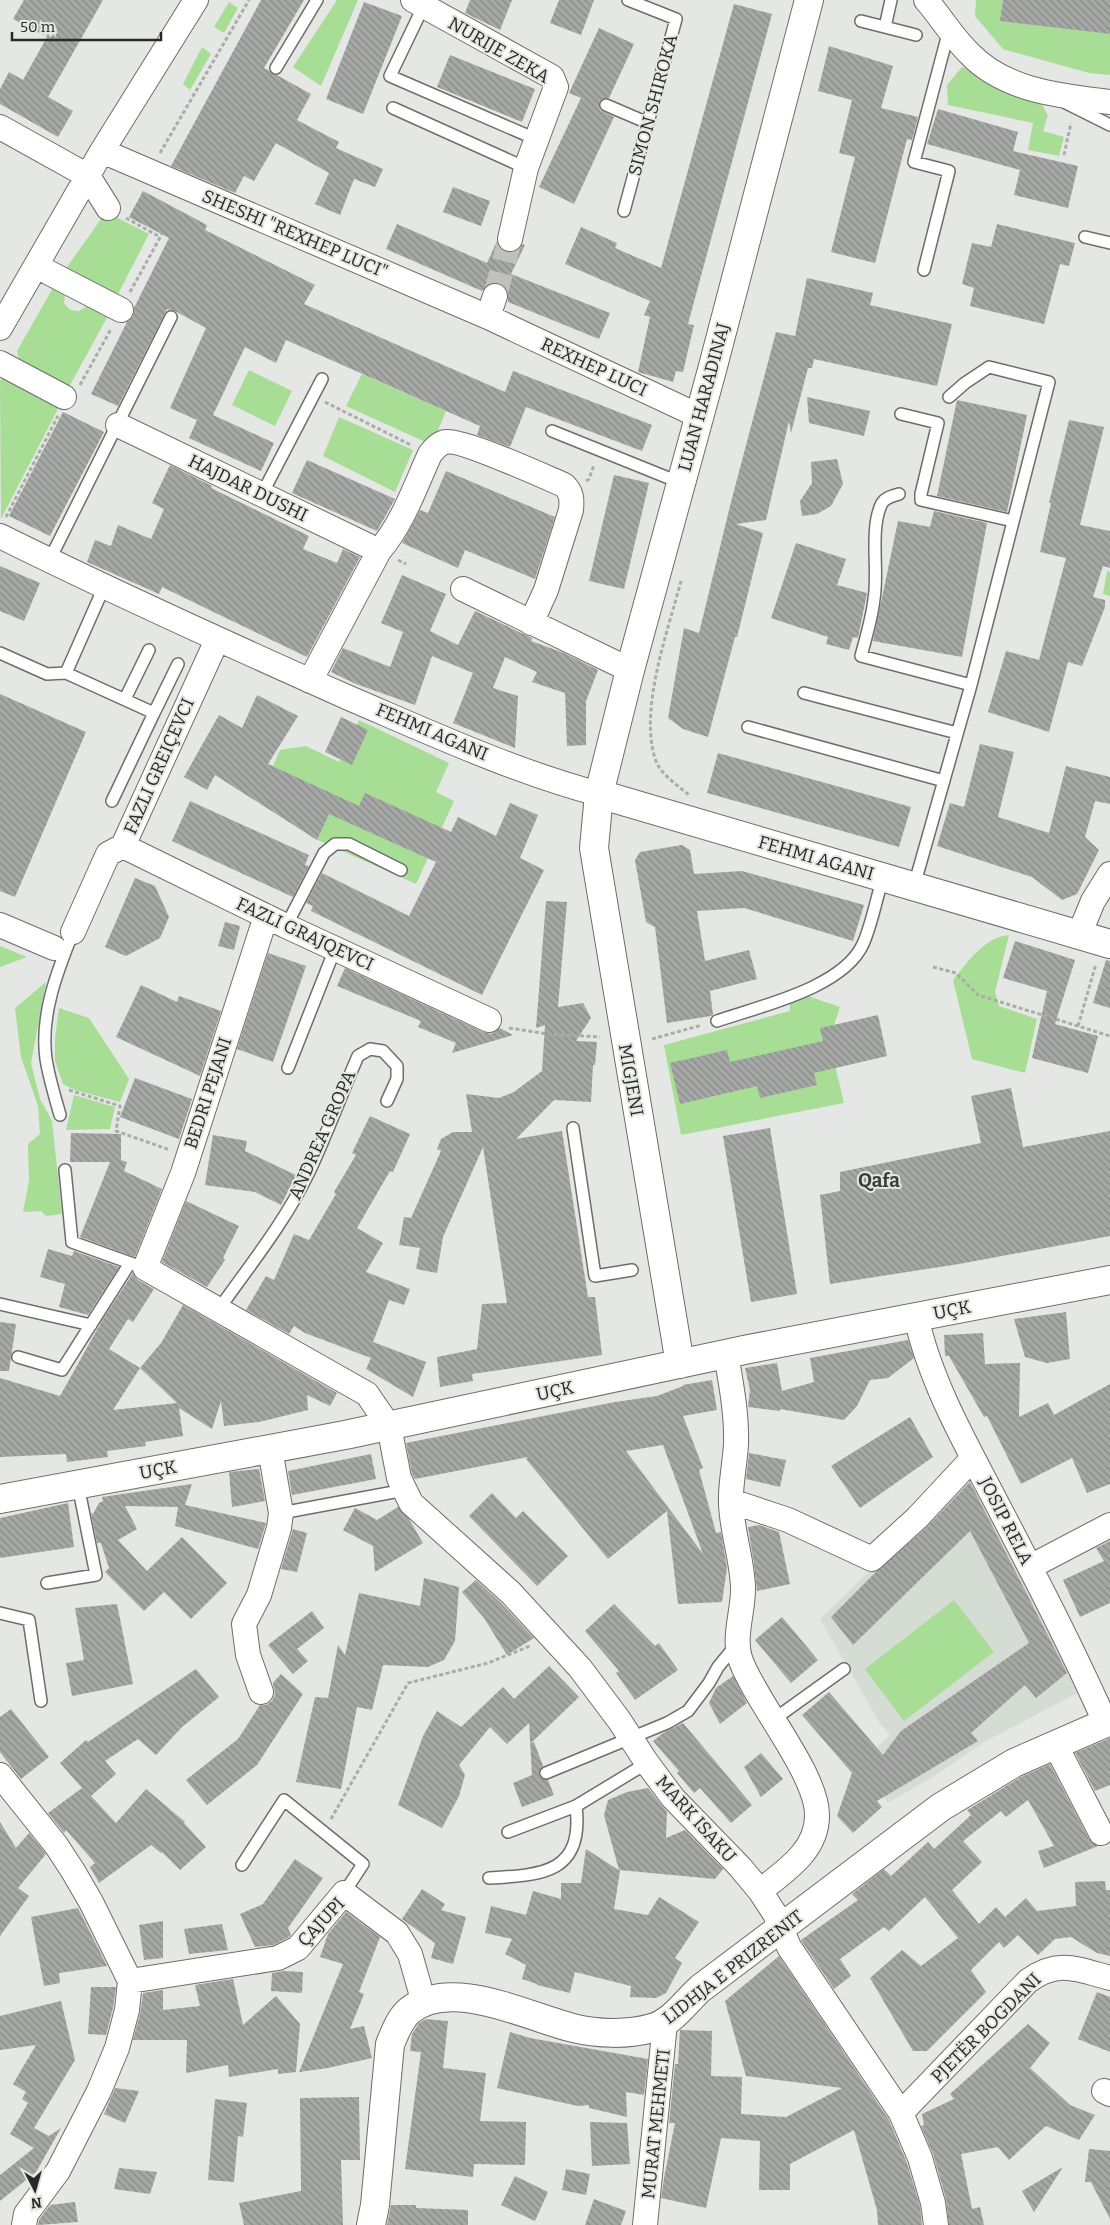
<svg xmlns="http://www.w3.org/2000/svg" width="1110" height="2225" viewBox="0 0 1110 2225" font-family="Bitter,serif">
  <defs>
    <pattern id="building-back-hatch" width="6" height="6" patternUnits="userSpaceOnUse" patternTransform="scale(1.25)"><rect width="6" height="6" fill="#a6a8a5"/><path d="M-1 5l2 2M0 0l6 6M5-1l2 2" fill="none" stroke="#878986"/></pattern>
  </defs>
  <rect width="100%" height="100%" fill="#e5e7e4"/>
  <path fill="#d5dcd4" d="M974,1469L1085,1689L986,1741L934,1776L888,1803L859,1765L890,1735L879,1722L820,1619Z"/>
  <path fill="#a8dd96" d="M337,0H358L321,86L293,67Z
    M976,0H1003L1001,21L1110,34V75L1089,73L1003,49L975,16Z
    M229,2L238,8L224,33L214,27Z
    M202,47L211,54L190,90L183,84Z
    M962,67L981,70L1036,95L1048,115L1043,131L1064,137L1059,156L1028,150L1033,123L948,105L947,85Z
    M106,212L149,234L116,298L62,274Z
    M54,286L65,292L64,303L70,310L79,311L89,305L109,314L69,387L19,360L17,351Z
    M249,370L292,391L275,426L232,405Z
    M362,374L446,411L432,445L346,406Z
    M10,378L60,405L1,519L0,382L1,379Z
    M339,417L413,450L395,492L323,456Z
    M1107,571L1110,572V596L1103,594Z
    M359,720L449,763L436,792L454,801L416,884L311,837L329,796L271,770L280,750L306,746L339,762Z
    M1009,935L995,992L999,1006L1037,1019L1025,1073L972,1059L953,980C967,963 984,937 1009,935Z
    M0,946L27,957L0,967Z
    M46,982L31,1063L40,1099L52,1121L62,1214L46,1216L41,1211L23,1212L29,1181L28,1144L40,1134L38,1106L21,1057L15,1008Z
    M790,990L840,1007L829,1040L844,1103L681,1135L664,1045L790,1011Z
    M59,1008L89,1018L129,1079L120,1102L75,1090L63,1084L55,1061V1038Z
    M74,1095L115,1107L110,1129L66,1130Z
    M954,1600L994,1652L904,1721L865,1669Z"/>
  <path fill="url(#building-back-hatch)" fill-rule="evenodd" d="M24,0H103L48,97L73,111L58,137L0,104V89L9,72L23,80L47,37L13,19Z
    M261,0H304L264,68L311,94L297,120L339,142L336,148L383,169L375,187L354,179L340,215L315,204L329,173L276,143L254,181L244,176L235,193L171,166Z
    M470,0H512L500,30L465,13Z
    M559,0H594L581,35L550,23Z
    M1003,0H1110V34L1000,21Z
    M364,2L402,16L363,114L326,99Z
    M734,4L772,14L688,324L694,325L683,372L676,371L673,382L638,372L650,317L644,315L650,301L565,264L581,227L617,243L615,248L661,268Z
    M599,28L634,44L609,98L602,99L599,103L600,110L614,117L574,204L539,187L581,98L569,93Z
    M829,46L893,66L881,108L918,117L912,140L907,139L875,263L831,252L855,157L839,153L852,100L818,91Z
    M450,55L535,89L522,122L437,87Z
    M938,109L1018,132L1013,151L1078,166L1068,208L1014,195L1020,170L927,144Z
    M453,187L490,201L481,226L443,212Z
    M143,191L207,225L205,230L315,285L304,304L505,392L513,371L652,425L642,451L526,407L510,447L477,435L480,426L286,340L276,363L245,347L213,415L274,443L261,471L189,438L197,420L170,408L206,328L175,311L167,309L118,406L91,394L127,322L133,316L134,308L169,238L129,217Z
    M397,224L487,263L497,241L500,249L507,252H515L522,244L525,245L511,274L610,313L599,339L508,302V293L506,287L500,283H492L482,291L386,249Z
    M997,224L1075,243L1069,266L1060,264L1044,324L970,306L974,288L962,284L972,243L991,247Z
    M807,278L873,293L870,305L952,324L937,386L814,359L812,368H808L791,433L789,421L766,520L736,524L763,533L737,637H735L708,737L683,729L668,718L684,628L699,633L731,502L776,332L795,336Z
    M807,397L870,411L864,436L809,423Z
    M957,400L1027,415L1007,512L937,496Z
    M63,412L104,432L50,536L9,516Z
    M1069,420L1104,427L1080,525L1110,531V568L1103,566L1093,597L1105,600V607L1082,666L1068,662L1049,732L988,712L1006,651L1039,660L1066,558L1040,552L1051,503H1049Z
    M837,459L843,484L831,506L817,514L802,516L800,501L812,483L811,462Z
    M307,460L395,499L377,531L292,493Z
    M170,465L212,486L211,488L309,536L303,549L337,563L343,549L360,557L307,657L162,587L159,594L87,562L95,540L111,546L118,525L151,539L164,509L152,503Z
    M446,471L555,517L535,579L465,550L458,568L402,543L420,510L428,513Z
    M614,475L649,483L624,589L589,581Z
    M934,511L987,523L962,657L873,641L898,521L930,527Z
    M796,543L846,559L837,585L867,593L858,638L853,637L849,650L826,644L828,637L771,618Z
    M0,566L40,583L24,621L0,611Z
    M402,575L446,594L430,631L458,645L475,611L532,638L531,641L564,653L598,670L586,701V745L567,746L565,693L532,682L537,672L505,657L493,688L518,696L515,748L453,723L473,673L432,656L415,705L356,684L331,672L343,648L390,667L403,632L381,623Z
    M0,694L86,732L15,897L0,891Z
    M257,695L298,716L268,764L359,806L365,793L451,832L458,817L496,836L510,803L538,815L520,858L544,870L482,995L311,911L313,906L306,903L322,873L409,916L436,862L329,814L317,840L215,775L207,790L184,777L219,715L242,728Z
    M341,717L368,730L352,765L325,752Z
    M980,744L1014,752L998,817L1049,833L1066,766L1110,777V804L1095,801L1085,837L1099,850L1077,894L1062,900L1032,877L937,846L950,803L964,807Z
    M718,753L911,807L899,847L707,793Z
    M190,801L309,855L305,865L309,866L293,897L172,841Z
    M682,845L690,850L694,874L742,871L864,905L853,941L744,908L697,911L705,961L749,950L757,979L710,991L713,1015L711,1016L667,1023L655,927L646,922L635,860L640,852Z
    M135,878L155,886L169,917L160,938L126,956L105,947Z
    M546,901L567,902L558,1007L583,1003L591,1018L576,1041L597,1042L595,1065H593L591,1102L554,1100L516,1139L562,1131L588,1297H595L602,1355L472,1374L473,1381L440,1387L437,1357L477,1349L482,1304L507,1303L483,1147L443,1237L437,1273L416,1269L420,1248L399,1245L404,1217L411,1218L441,1151L437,1149L441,1139L453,1132H472L466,1094L499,1098L514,1092L542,1071L545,1025L536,1028Z
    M225,922L240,926L234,950L218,946Z
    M1015,941L1075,960L1055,1024L1098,1036L1088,1073L1032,1058L1047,991L1003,978Z
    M268,953L306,966L273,1062L237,1049Z
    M1106,960L1110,961V1008L1093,1003Z
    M345,968L483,1032L491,1034L500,1028L513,1035L452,1053L456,1043L418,1027L421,1021L337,986Z
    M141,985L177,1002L179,996L221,1011L200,1076L116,1037Z
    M878,1015L887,1056L814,1073L817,1085L760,1098L757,1086L680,1104L670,1063L727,1050L730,1062L823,1041L820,1028Z
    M135,1078L192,1099L179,1139L120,1117Z
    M1011,1088L1023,1147L1110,1131V1236L959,1264L830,1284L820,1195L840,1191V1172L981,1143L971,1096Z
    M370,1116L410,1134L393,1172L390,1171L357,1228L383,1243L366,1272L410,1289L404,1305L389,1300L373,1342L426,1362L413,1397L366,1369L371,1358L305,1333L294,1326L289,1334L246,1310L266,1276L274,1280L294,1234L309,1240L336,1194L334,1192L356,1155L352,1153Z
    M770,1128L797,1294L751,1302L723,1136Z
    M71,1133L121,1134V1160L127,1162L124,1171L162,1189L135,1257L80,1237L110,1162H70Z
    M213,1135L247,1141L245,1151L296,1175L281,1205L255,1192L205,1185Z
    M186,1201L239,1226L223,1258L225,1260L207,1287L162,1262Z
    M48,1249L72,1256L74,1251L119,1267L88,1315L59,1307L65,1284L40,1277Z
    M133,1273L138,1280L154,1289L133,1322L128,1319L109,1349L140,1368L161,1343L183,1305L337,1393L330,1406L307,1395L308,1410L259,1422L224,1426L221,1401L212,1429L179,1408L183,1436L145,1442L146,1446L107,1451L108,1457L67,1462L66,1454L0,1457V1378L60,1396L103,1319ZM140,1368L177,1403L113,1410Z
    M1066,1312L1070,1359L1047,1363L1025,1357L1014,1319Z
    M0,1322L16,1324L9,1371H0Z
    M983,1333L985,1364L1020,1363L1019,1417L1048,1403L1054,1415L1110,1384V1484L1087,1493L1072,1458L1021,1484L987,1416L984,1417L949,1356H945L944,1335Z
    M908,1340L914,1358L888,1378L870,1380L857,1406L844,1420L780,1409V1411L748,1407L750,1390L745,1368L777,1363L782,1391L814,1382L810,1358Z
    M712,1380L717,1410L683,1416L703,1468L699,1470L716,1533L721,1532L727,1568L722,1602L678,1604L667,1511L608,1559L526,1459L528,1457L415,1479L412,1474L406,1443L615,1402L657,1396L683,1386V1385ZM663,1445L703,1554L626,1451Z
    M910,1417L933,1457L860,1508L831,1466Z
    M749,1453L786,1460L780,1487L746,1479Z
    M371,1454L376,1479L292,1495L288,1471Z
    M259,1469L265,1501L232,1507L229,1472Z
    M970,1482L1067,1673L1036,1698L1025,1685L971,1733L978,1741L877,1801L882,1807L853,1833L837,1816L852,1773L802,1715L829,1692L883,1755L901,1731L1029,1643L970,1531L853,1645L831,1617L877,1571L926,1528Z
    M192,1484L185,1505L266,1523L258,1549L175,1526L178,1507L125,1506L137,1529L118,1540L147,1571L182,1537L227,1583L191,1619L164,1592L144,1611L105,1572L109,1568L101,1543H97L91,1513L93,1514L99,1503L103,1501L102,1497Z
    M492,1493L516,1518L523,1511L568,1556L537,1586L469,1516Z
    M68,1503L74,1547L0,1558V1518Z
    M398,1507L409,1519L423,1543L375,1572L373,1546L343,1530L355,1508L377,1520Z
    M759,1525L779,1532L790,1584L757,1591L754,1564L748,1527Z
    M293,1529L307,1533L297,1572L281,1569Z
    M1110,1541V1603L1080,1617L1063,1580L1104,1561L1096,1548Z
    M424,1578L459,1587L455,1641L444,1660L428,1667L383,1665L372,1710L357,1707L341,1789L296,1782L315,1697L328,1698L338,1645L345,1655L359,1593L420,1606Z
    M476,1580L501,1603L534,1638L507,1655L484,1618L462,1592Z
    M117,1604L133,1684L72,1696L66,1663L84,1660L75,1608Z
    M614,1604L655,1646L659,1643L678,1670L635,1700L616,1673L619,1671L585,1631Z
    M312,1611L324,1628L297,1649L308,1661L293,1674L268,1645Z
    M782,1617L818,1660L791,1683L755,1640Z
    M549,1666L579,1697L531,1743L534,1742L543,1766L539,1772V1776L542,1779L548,1780L554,1795L522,1807L513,1783L532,1775L529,1723L507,1744L490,1727L459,1765L465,1775L459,1796L442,1828L398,1805L423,1736L437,1711L461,1727L503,1687L514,1699Z
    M196,1669L219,1697L182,1727L156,1755L138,1739L105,1761L116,1774L91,1796L116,1823L146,1789L185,1822L184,1823L206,1847L180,1870L162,1852L161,1853L151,1845L99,1883L90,1867L95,1863L66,1830L64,1833L48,1813L82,1788L60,1763L86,1740L88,1742Z
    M281,1674L303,1694L257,1765L207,1805L186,1780L238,1739L260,1705H266L272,1701L275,1694L273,1683Z
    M733,1676L747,1703L720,1724L709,1703L716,1688Z
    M11,1709L49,1757L21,1779L0,1752V1717Z
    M683,1723L752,1805L731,1823L700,1788L694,1793L677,1773L679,1771L653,1741L663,1733Z
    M1110,1738V1785L1095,1791L1075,1753Z
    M761,1753L783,1779L761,1797L744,1767Z
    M1050,1764L1089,1839L1098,1846L1044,1868L1038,1851L1054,1846L1028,1800L1006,1817L1001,1811L963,1841L982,1862L952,1890L979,1924L996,1907L1005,1917L1026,1898L1037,1911L1076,1906L1075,1882L1105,1881L1106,1890H1110V1956L1097,1953L1071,1937L1055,1939L1038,1955L1018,1935L1004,1948L999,1942L971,1970L986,1992L927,2051H913L870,1978L902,1950L921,1966L958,1938L925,1897L889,1931L884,1927L840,1959L851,1976L834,1989L801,1940L858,1900L852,1894L884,1869L891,1876L928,1842L934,1849L971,1815L967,1810L969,1809L1021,1777Z
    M648,1788L667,1812L666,1838L685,1830L723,1869L715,1879L619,1870L604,1815L608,1800L627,1792Z
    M0,1822L16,1848L29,1833L46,1854L18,1888L29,1896L0,1936Z
    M586,1849L620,1871L614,1909L648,1915L659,1897L699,1922L675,1958L682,1963L666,1993L656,1998L630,1997L631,1986L575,1972L570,1993L537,1985V1984L522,1979L526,1965L505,1954L512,1939L485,1933L491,1906L526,1915L533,1891L561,1899V1883H581Z
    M295,1859L323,1878L288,1928L291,1935L289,1937L274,1945L255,1947L240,1914L263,1904Z
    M422,1889L445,1904L441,1910L466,1917L453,1964L431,1958L435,1943L402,1919Z
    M78,1908L107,1966L59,1973L60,1983L44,1986L31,1917Z
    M346,1912L380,1937L359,1992L364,1994L350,2029L364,2026L372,2058L328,2068L299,2072L343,1964L320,1957L328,1934Z
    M163,1921V1958L144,1960L139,1925Z
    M222,1924L228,1950L189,1954L184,1929Z
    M779,1956L889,2120L907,2163L920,2206L922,2225H878L877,2210L854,2130L790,2164V2190H759L760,2141L721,2138L706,2208L661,2198L664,2178L675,2123H669L675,2064H678L680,2030L712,2031L711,2076L742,2077L741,2114L786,2117L842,2088L746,2076L725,2001Z
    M283,1971L303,1972L302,1993L271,1991L272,1973Z
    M233,1979L243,2025L276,1996L300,2024L296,2072L278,2074V2069L229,2077L228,2065L186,2073L187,2040H133L140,2014L143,1993L163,1990V2010L200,2006L195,1985Z
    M91,1987H116L113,2008L106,2035L88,2034Z
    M1097,1992L1110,1997V2052L1078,2039Z
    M61,2001L75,2060L34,2128L49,2136L61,2128L36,2172L0,2201V2175L34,2148L10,2134L28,2103L22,2099L26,2092L13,2084L36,2045L0,2050V2016Z
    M426,2019L448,2021L443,2068L486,2073L480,2121L526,2122L525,2165L474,2164L473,2177L405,2169L421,2052L410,2051L412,2034L419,2023Z
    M1028,2024L1050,2043L1030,2068L1070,2105L1095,2115L1079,2140L1046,2126L1009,2160L998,2147L961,2154L972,2209L980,2207L984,2225H949L946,2199L933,2154L921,2126L924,2125L922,2114L954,2099L950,2094Z
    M510,2032L530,2038L648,2059L644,2095L626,2092L627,2117L589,2108V2105L578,2106L497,2088Z
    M115,2088L139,2091L125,2123L104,2114Z
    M359,2097L360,2160H341L343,2225H244L239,2203L301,2191L300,2098Z
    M215,2099L247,2103L243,2137L238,2136L234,2182L208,2180Z
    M590,2122L627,2123L630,2164L592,2166Z
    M1089,2149L1110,2151V2219L1091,2182H1085Z
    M1063,2167L1034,2212L1022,2191Z
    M119,2168L157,2172L150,2194L114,2189Z
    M566,2169L590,2174L586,2195L562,2190Z
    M515,2176L548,2192L535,2221L501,2205Z
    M594,2199L626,2211L621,2225H585Z
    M75,2202L78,2222L38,2225L39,2220L50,2205Z
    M391,2205H416V2208L468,2210V2225H387Z"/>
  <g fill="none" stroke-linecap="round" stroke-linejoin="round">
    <path stroke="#bfc1be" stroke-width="24" stroke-dasharray="24 12" stroke-linecap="butt" d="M495,296L510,239"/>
    <defs>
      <path id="lane" d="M425,3L390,76L538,140
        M861,21L916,35
        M885,27L891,0
        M276,68L317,0
        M1066,103L1110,125
        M606,105L648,123
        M393,108L526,168
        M624,211L676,19L628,0
        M1085,237L1110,243
        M924,270L949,171L914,162L949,30
        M949,397L965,383L989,367L1049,382L971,685
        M901,414L938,423L921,494V500L1013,521
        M552,431L681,483
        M262,494L322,379
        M899,494C893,496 886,497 882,503C869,528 879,572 874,599C872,618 866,637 861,656L971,685L914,886
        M49,561L171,317
        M0,653L47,674L66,673L104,587
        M66,673L154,713L112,801
        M804,693L957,733
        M125,699L149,650
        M154,713L178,664
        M748,727L944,781
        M286,926L324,853L335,844H349L401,870
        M717,1021C760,1006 843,988 863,944C872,924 876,899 883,878
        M288,1068L335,949
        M60,1115C55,1097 49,1078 46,1059C40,1015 57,972 73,932
        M573,1128L595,1276L632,1270
        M65,1170L72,1242L136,1265
        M0,1304L91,1325
        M219,1309C250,1265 285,1222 309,1172C327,1134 341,1095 358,1056L370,1049L383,1051L397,1066V1079L387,1101
        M18,1357L62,1370L130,1263
        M281,1513L405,1490
        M47,1583L96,1575L78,1485
        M0,1613L29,1620L41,1701
        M773,1720L844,1669
        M546,1773L667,1723L688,1711L709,1683L718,1667L736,1645
        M508,1832L576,1806L647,1763
        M242,1865L284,1800L363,1864L344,1893
        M489,1878C543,1875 584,1873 576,1806"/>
      <path id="street" d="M413,0L552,77L556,87L526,168L510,239
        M926,0C941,17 953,38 970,54C1005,91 1062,96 1110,102
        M0,127L88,176L108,208
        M102,151L488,317L699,416
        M36,266L121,310
        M488,317L495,296
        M0,328L102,151L196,0
        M0,363L64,397
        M118,425L379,551C403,523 415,487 430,454C434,449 438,444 445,442C460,438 545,477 564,485C572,493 572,499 571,510L546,590L531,623
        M0,536C115,593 232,646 349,698C431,733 513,771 599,794
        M463,589L630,670
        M310,681L379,551
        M123,846L286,926L489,1020
        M266,916L183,1173L145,1268L367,1394L389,1426L399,1478L411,1503L511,1593L580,1668L619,1720L647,1763L673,1798L740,1867L760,1891L775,1914L789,1947L901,2113L920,2158L933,2203L936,2225
        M0,925L54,948
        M73,932L108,854L123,846L217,640
        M1079,935L1093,901L1110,874
        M916,1316C929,1378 963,1439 992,1494C1031,1569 1071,1645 1105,1722
        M726,1354C731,1383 737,1415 736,1444C735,1464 730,1485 731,1504C732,1532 742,1559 743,1587C744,1610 732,1638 741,1661C757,1704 818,1775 817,1816C817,1851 785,1871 760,1891
        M731,1501L788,1520L872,1559L917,1518L973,1458
        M1030,1567L1110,1525
        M261,1692L248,1655L244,1624L259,1595L279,1528L281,1513L270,1449
        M1055,1744L1101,1833
        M0,1775L56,1845L73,1871L91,1902L130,1981L127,2010L117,2048L99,2091L58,2171L26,2214L24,2225
        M130,1981L278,1958L298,1948L344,1893L397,1933L410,1954L424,2003
        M1104,2091L1110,2094
        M901,2113L1028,1981C1058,1959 1077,1969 1110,1978
        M645,2225L665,2023"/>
      <path id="secondary" d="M599,794L1110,944
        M680,1364L594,848L599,794L630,670L712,370L809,0
        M0,1499L345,1435L749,1349L1110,1280
        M371,2225L375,2205L390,2044C395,2033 399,2020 409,2011C450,1976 528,2017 573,2028C597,2034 628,2035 652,2028C673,2022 686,2001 701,1988L941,1807L1014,1763L1110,1721"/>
    </defs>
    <use href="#lane" stroke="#6c6e6b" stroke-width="14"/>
    <use href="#street" stroke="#6c6e6b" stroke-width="26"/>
    <use href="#secondary" stroke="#6c6e6b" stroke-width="30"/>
    <path stroke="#aaaca9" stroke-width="3" stroke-dasharray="4 2.5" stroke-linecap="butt" d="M160,153L249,0
      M1064,155L1071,123
      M126,218L160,237
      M130,292L162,234
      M80,385L111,329
      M325,402L411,445
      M586,481L589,479L594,465
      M6,517L58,416
      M398,560L406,564
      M681,581C668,631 638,711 656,761C661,775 679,786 690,796
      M933,967L956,973L978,995L1110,1036
      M1078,1026L1096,964
      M509,1028L548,1034L600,1037
      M652,1039L702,1025
      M69,1090L120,1106L116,1131L170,1150
      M331,1819L408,1683L488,1663L530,1646"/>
    <use href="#lane" stroke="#fff" stroke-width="11"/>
    <use href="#street" stroke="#fff" stroke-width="24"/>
    <use href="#secondary" stroke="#fff" stroke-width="28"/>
  </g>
  <g text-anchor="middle" stroke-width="4" stroke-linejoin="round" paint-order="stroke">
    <g font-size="18" fill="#282928" stroke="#e5e7e4">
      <text transform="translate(499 50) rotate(30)" y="6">NURIJE ZEKA</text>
      <text transform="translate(653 105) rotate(-75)" y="6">SIMON SHIROKA</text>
      <text transform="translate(295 234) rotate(23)" y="6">SHESHI "REXHEP LUCI"</text>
      <text transform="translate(594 367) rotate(25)" y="6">REXHEP LUCI</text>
      <text transform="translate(704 397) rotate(-75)" y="6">LUAN HARADINAJ</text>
      <text transform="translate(248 488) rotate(26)" y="6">HAJDAR DUSHI</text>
      <text transform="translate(432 732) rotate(23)" y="6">FEHMI AGANI</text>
      <text transform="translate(159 766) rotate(-66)" y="6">FAZLI GREIÇEVCI</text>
      <text transform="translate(816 858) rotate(16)" y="6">FEHMI AGANI</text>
      <text transform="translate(305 934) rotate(25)" y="6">FAZLI GRAJQEVCI</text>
      <text transform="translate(631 1080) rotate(80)" y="6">MIGJENI</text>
      <text transform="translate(208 1093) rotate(-72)" y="6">BEDRI PEJANI</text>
      <text transform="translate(322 1135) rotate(-66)" y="6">ANDREA GROPA</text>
      <text transform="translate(952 1310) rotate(-11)" y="6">UÇK</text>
      <text transform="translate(555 1391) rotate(-12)" y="6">UÇK</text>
      <text transform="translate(158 1470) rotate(-10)" y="6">UÇK</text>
      <text transform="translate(1006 1521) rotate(63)" y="6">JOSIP RELA</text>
      <text transform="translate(696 1819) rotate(48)" y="6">MARK ISAKU</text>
      <text transform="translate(321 1922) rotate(-47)" y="6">ÇAJUPI</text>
      <text transform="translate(733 1967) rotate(-38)" y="6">LIDHJA E PRIZRENIT</text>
      <text transform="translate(986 2028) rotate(-45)" y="6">PJETËR BOGDANI</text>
      <text transform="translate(656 2124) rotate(-84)" y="6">MURAT MEHMETI</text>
    </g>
    <g font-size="19" font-weight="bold" fill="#3c3e3b" stroke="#e5e7e4">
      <text x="879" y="1187">Qafa</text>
    </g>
  </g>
  <g transform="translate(35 2190) rotate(174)" stroke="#e5e7e4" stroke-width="4" paint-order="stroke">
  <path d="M0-4L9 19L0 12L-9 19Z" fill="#282928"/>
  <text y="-8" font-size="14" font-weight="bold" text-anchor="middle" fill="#282928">N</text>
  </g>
  <path d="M12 32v8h149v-8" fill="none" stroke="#282928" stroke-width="2.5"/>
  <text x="20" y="32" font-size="15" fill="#282928" stroke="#e5e7e4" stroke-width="4" paint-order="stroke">50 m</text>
</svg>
